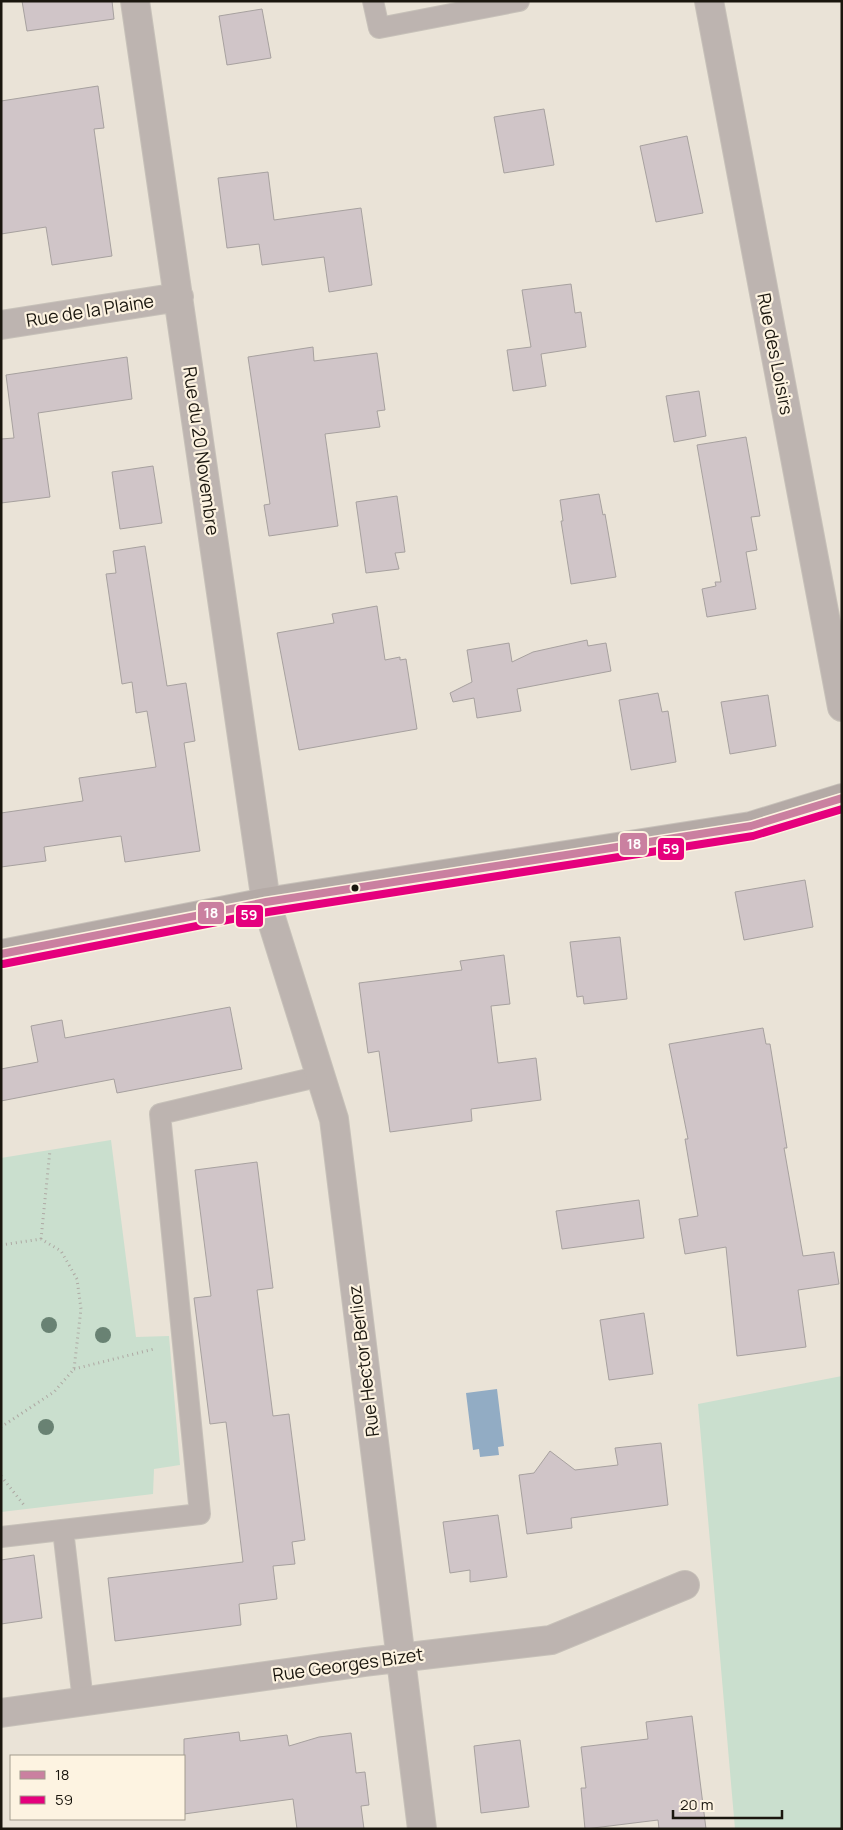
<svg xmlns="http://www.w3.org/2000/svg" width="843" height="1830" viewBox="0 0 843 1830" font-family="Manrope,sans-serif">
  <rect width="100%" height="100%" fill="#eae3d7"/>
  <path fill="#cadfce" d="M111,1140L136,1337L169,1336L180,1465L154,1469L153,1494L1,1512V1158Z
    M842,1376V1829H735L698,1404Z"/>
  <path fill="#92acc4" d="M497,1389L504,1446L498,1447L499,1455L480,1457L479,1449L473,1450L466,1393Z"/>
  <path fill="#d0c5c8" stroke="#a7a19f" d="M22,1H112L114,19L27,31Z
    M262,9L271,58L227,65L219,16Z
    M98,86L104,128L94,129L112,256L52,265L46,227L1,234V101Z
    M544,109L554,165L504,173L494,117Z
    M687,136L703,213L656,222L640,146Z
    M268,172L274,220L361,208L372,285L329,292L324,257L262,265L259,244L227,248L218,178Z
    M571,284L575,313L581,312L586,347L541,354L546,386L513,391L507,350L531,347L522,290Z
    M313,347L314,361L377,353L385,410L377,411L380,427L325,434L338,526L269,536L264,505L270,504L248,357Z
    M127,357L132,399L38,413L50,497L1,503V439L14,438L6,375Z
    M699,391L706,436L674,442L666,396Z
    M746,437L760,516L751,517L757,550L746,552L756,609L707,617L702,589L716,586L715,582H721L697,445Z
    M153,466L162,523L120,529L112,472Z
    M599,494L603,515L605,514L616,577L571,584L561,521H563L560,500Z
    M397,496L405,552L395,553L399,569L366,573L356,502Z
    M145,546L167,686L186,683L195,741L184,743L200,851L125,862L121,836L44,847L46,861L1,867V813L83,801L79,778L156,767L147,711L136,713L132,682L122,684L106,574L116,573L113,551Z
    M377,606L385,660L400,657V660L406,659L417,729L299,750L277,633L334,623L332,614Z
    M587,640L588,646L606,643L611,671L517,689L521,711L477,718L474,698L453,702L450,693L472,682L467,650L509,643L512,662L533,652Z
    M658,693L662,712L668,711L676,762L631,770L619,700Z
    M768,695L776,746L730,754L721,702Z
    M805,880L813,927L744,940L735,892Z
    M620,937L627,999L584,1004L583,996L577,997L570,942Z
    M504,955L510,1004L491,1006L498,1063L536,1058L541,1100L471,1109L472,1121L390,1132L379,1051L368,1053L359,983L462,970L460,961Z
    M230,1007L242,1069L117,1093L114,1079L1,1101V1069L38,1062L31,1026L62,1020L65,1038Z
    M763,1028L766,1044H770L787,1148H784L803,1256L834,1252L839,1284L798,1290L806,1347L737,1356L726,1247L685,1254L679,1219L698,1216L685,1139H688L669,1044Z
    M257,1162L273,1288L257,1290L273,1416L289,1414L305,1540L292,1542L295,1564L273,1566L277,1599L239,1604L241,1625L115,1641L108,1578L243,1562L226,1422L210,1424L194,1298L211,1296L195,1170Z
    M639,1200L644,1238L562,1249L556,1211Z
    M644,1313L653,1374L609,1380L600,1320Z
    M661,1443L668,1505L571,1518L572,1528L527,1534L519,1475L534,1473L550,1451L575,1470L618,1465L615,1448Z
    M498,1515L507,1577L470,1582V1570L450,1573L443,1522Z
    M34,1555L42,1618L1,1624V1560Z
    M692,1716L706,1829H659L658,1820L585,1829L581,1788H586L581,1747L648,1739L646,1722Z
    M239,1732L240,1741L287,1735L289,1746L319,1737L351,1733L356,1773L365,1772L369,1805L361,1806L364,1829H297L293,1799L184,1814V1739Z
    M520,1740L529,1807L481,1813L474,1746Z"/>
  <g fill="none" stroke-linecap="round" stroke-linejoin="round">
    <defs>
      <path id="lane" d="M373,1L379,28L519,1
        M63,1530L83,1701
        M1,1537L200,1514L160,1114L321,1076"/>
      <path id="street" d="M135,1L266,902L334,1119L422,1829
        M709,1L842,707
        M1,325L179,297
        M1,1713L365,1662L551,1640L685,1585"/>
      <path id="secondary" d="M1,954L266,902L751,826L842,798"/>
    </defs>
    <use href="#lane" stroke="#c7c1b9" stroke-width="22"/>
    <use href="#street" stroke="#c7c1b9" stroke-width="30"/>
    <use href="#secondary" stroke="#c7c1b9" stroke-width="30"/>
    <path stroke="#aea8a3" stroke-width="3" stroke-dasharray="1 4" stroke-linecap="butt" d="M41,1239L50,1150
      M1,1245L41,1239L61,1251L77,1279L81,1309L74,1369L54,1392L1,1427
      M74,1369L154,1349
      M1,1476L24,1505"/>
    <use href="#lane" stroke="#bdb4b0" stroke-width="20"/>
    <use href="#street" stroke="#bdb4b0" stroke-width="28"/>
    <use href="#secondary" stroke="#b4aaa6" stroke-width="28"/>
    <defs>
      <path id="bus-1" d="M1,954L266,902L751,826L842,798"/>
      <path id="bus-2" d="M3,964L268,912L753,836L842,809"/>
    </defs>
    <use href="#bus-1" stroke="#fdf3e1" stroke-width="11"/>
    <use href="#bus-2" stroke="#fdf3e1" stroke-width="11"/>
    <use href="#bus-1" stroke="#ca80a0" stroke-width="8"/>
    <use href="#bus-2" stroke="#e5007d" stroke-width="8"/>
  </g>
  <g fill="#698273">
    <circle cx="49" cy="1325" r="8"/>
    <circle cx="103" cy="1335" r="8"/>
    <circle cx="46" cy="1427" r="8"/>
  </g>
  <circle fill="#1a160e" stroke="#fdf3e1" stroke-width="2" cx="355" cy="888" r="4.5"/>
  <g text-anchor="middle" stroke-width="4.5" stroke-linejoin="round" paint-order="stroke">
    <g font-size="18" fill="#1a160e" stroke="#fdf3e1">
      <text transform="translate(90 311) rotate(-9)" y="6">Rue de la Plaine</text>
      <text transform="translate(775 354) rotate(79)" y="6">Rue des Loisirs</text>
      <text transform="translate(201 451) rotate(82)" y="6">Rue du 20 Novembre</text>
      <text transform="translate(364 1361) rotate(-97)" y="6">Rue Hector Berlioz</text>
      <text transform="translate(348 1665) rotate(-8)" y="6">Rue Georges Bizet</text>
    </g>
  </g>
  <g stroke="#fdf3e1" stroke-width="2">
    <rect x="619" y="832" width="29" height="24" rx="5" fill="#ca80a0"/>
    <rect x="657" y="837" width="28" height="24" rx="5" fill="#e5007d"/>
    <rect x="197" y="901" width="28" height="24" rx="5" fill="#ca80a0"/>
    <rect x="235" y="904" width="29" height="24" rx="5" fill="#e5007d"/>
  </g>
  <g font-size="14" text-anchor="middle" font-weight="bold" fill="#fff">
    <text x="634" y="849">18</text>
    <text x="671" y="854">59</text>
    <text x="211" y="918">18</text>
    <text x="249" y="920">59</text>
  </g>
  <rect width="843" height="1830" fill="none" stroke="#1a160e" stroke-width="5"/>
  <rect x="10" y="1755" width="175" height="65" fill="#fdf3e1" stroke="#a29b8d"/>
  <rect x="20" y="1771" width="25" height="8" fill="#ca80a0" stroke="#a29b8d"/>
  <text x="55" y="1780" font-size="15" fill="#1a160e">18</text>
  <rect x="20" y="1796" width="25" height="8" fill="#e5007d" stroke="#a29b8d"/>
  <text x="55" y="1805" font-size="15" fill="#1a160e">59</text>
  <path d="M673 1810v8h109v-8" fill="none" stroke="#1a160e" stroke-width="2.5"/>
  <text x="680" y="1810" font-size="15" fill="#1a160e" stroke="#fdf3e1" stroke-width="4" paint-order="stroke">20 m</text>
</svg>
